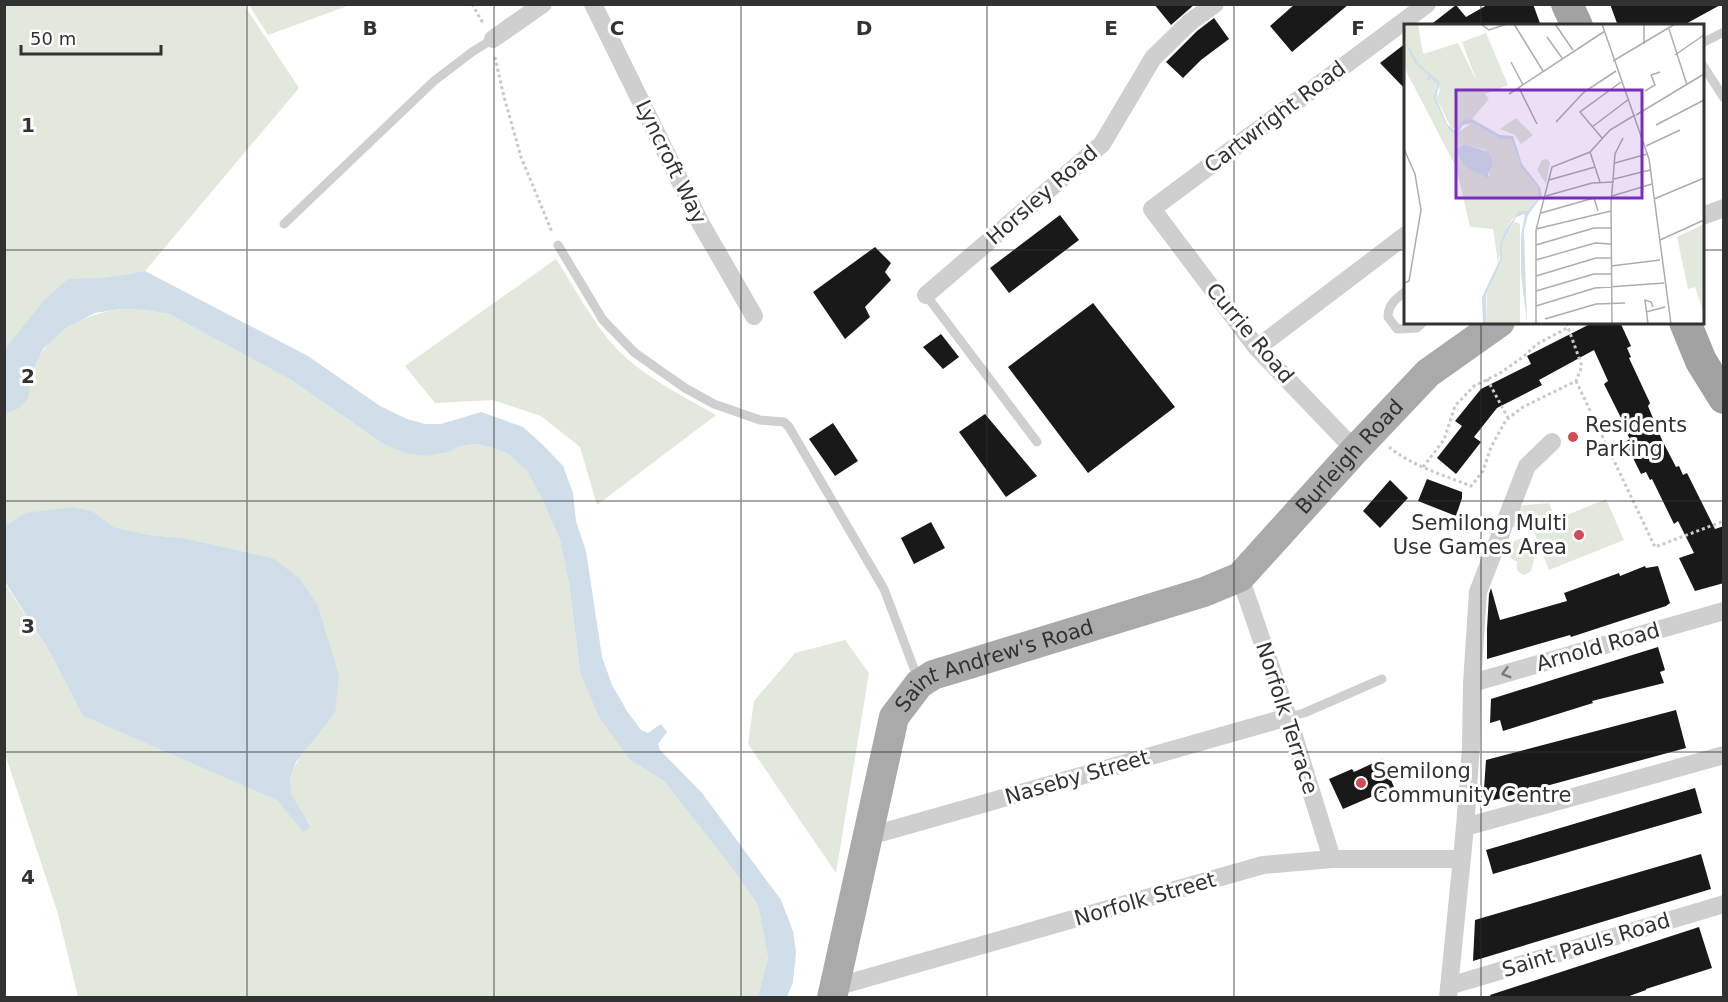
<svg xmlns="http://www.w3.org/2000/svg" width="1728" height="1002" viewBox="0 0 1728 1002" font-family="'DejaVu Sans',sans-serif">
  <rect width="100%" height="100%" fill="#fff"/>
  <path fill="#e2e8dc" d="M5,5H244L299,88L145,271L102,278L68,280L5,349Z
    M249,5H350L268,35Z
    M556,259C575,288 592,322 616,348C644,377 681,395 716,415L597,505L580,447L541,416L493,400L435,403L405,366Z
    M121,309L145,310L169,314L291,380L382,443L429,456L446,453L461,446L473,444L493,448L510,455L528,471L543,501L560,540L569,584L580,672L630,760L664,781L728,863L758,905L768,958L758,998L78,997L58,914L5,754L4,582L49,651L83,716L278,801L311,826C305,816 294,805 291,794C283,767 320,732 335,713L273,558L184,538L150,535L114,527L94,512L25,513L5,526V414C37,400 22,397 32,371C49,331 81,315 121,309Z
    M1606,499L1624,540L1549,570L1533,529Z
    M1549,503L1553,513L1508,529L1516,506Z
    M1519,539L1532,543L1535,556L1531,571L1525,575C1517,572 1516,570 1517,562L1513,560L1509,556L1513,542Z
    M845,640L869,673L836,873L748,744L754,701L795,653Z"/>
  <path fill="#cfdee8" d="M145,271L308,356L380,406L407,419L425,424H441L481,412L523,427L543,445L563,466L573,493L576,521L586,551L602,657L612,685L627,711L641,730L648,733L661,724L667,732L658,744L660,750L702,793L781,900L793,931L796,952L793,982L787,997H758L768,958L758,905L728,863L664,781L630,760L599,717L580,672L569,584L560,540L543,501L528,472L510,455L493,448L474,444L461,446L446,453L429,456L408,454L382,443L291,380L169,314L145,310L121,309L95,313L66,328L44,348L32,371L28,399L19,408L5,414V349L45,299L68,279L102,278Z
    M73,507L94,512L114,527L150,535L184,538L273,558L300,579L318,606L339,676L335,713L296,762L290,779L291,794L311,827L303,832L278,801L83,716L49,651L5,582V526L25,513Z"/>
  <path fill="#191919" d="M1154,4H1195L1171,25Z
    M1295,4H1349L1292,52L1270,26Z
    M1491,4H1533L1541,26H1429L1456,5L1466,17L1487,5Z
    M1610,4H1722L1682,26H1618Z
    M1214,18L1229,39L1201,60L1183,78L1166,62L1197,31Z
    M1406,43V90L1380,63Z
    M1060,215L1079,240L1009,293L990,268Z
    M875,247L891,263L885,272L891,280L865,307L870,317L845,339L813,292Z
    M1093,303L1175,407L1088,473L1008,367Z
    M1594,322H1620L1631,346L1627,348L1631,357L1629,358L1650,403L1648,406L1662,440L1676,467L1679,466L1683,475L1687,473L1715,529L1724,526V583L1695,591L1679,558L1694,553L1678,521L1674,524L1652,479L1650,480L1646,472L1641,474L1625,442L1630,439L1624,429L1626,428L1604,384L1608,381L1594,350L1539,380L1542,385L1497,408L1474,437L1481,442L1456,474L1437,458L1462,426L1455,421L1481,389L1531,364L1527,356Z
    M941,334L959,357L943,369L923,347Z
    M985,414L1037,476L1006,497L959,432Z
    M833,423L858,461L835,476L809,439Z
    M1427,479L1462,492V498L1456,516L1418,501Z
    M1390,480L1408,498L1380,528L1363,511Z
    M931,522L945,548L914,564L901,538Z
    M1645,566L1646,568L1658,566L1670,603L1666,606L1571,637L1570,635L1487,659V629L1489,594L1491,588L1500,620L1567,601L1564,593L1619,573L1620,576Z
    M1658,647L1665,670L1660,672L1664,683L1592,701L1593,703L1503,731L1500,720L1490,723L1491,699Z
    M1676,710L1686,748L1483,803L1486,760Z
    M1382,759L1394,787L1343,809L1329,779L1352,769L1354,772Z
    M1695,788L1702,813L1493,874L1486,850Z
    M1701,854L1711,889L1473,961L1475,920Z
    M1699,927L1712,968L1646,989V990L1624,998H1491L1490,995Z"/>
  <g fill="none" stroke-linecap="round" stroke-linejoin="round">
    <path stroke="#c9c9c9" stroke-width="3" stroke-dasharray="3 3" stroke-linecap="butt" d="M472,4L483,23
      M495,57L504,97L521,157L552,232
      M1487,379L1508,418
      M1576,381L1655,547L1724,521
      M1389,447C1412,466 1443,475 1471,486L1483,471L1491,447L1506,420L1523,407L1576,381L1582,366L1566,322
      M1423,467L1444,440L1455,406L1474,386L1500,373L1523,357L1537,344L1569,327"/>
    <path stroke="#cfcfcf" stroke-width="9" d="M1702,43L1724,32
      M1702,64L1724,98
      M284,224L434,81L472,52L493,39
      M558,245L603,320L635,353L685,388L714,404L760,420L784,422L789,427L884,589L918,679
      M1406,291C1396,299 1388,304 1388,317L1397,329L1417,328L1423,322
      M926,295L1037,442
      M1288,717L1304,713L1382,679"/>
    <path stroke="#cfcfcf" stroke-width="18" d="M593,4L701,224L754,316
      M493,39L543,4
      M1702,216L1724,208
      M926,295L1102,144L1153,58L1190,22L1215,4
      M1257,348L1406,235
      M1355,450L1257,348L1152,209L1427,4
      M1240,577L1288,717L1332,859
      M1472,683L1724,611
      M1465,827L1724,755
      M866,837L1288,717
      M1449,986L1724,904
      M835,987L1263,865L1332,859H1462
      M1448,998L1465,827L1471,747L1472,683L1478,592L1527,466L1552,442"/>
    <path stroke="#aaa" stroke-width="30" id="s1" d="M832,998L894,717L919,684L933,675L1204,592L1240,577L1355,450L1428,373L1500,322"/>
    <path stroke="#a2a2a2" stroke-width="32" d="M1567,4L1577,26
      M1685,322L1701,361L1724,398"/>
  </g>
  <defs><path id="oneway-chevron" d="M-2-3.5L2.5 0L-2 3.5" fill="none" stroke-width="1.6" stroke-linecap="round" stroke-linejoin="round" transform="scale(1.5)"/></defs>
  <use stroke="#797979" href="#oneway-chevron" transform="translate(1506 673) rotate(164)"/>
  <path fill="none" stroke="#323232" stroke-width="1.5" stroke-opacity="0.55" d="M247,4V998M494,4V998M741,4V998M987,4V998M1234,4V998M1481,4V26M4,250H1406M1702,250H1724M1481,322V998M4,501H1724M4,752H1724"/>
  <g fill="#d14d56" stroke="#fff" stroke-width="2">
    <circle cx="1573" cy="437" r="6"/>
    <circle cx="1579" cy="535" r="6"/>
    <circle cx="1361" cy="783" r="6"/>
  </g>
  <g text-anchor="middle" stroke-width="6" stroke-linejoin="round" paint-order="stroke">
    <g font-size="21" fill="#323232" stroke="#fff">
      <text transform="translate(1275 117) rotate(-37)" y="7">Cartwright Road</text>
      <text transform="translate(671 162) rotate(64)" y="7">Lyncroft Way</text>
      <text transform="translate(1042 195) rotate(-41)" y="7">Horsley Road</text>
      <text transform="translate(1250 333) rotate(50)" y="7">Currie Road</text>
      <text dy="7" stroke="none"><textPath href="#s1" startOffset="831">Burleigh Road</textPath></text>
      <text transform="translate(1598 647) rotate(-16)" y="7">Arnold Road</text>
      <text dy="7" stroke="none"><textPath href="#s1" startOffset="405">Saint Andrew's Road</textPath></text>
      <text transform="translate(1287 718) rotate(72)" y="7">Norfolk Terrace</text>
      <text transform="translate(1077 777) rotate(-16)" y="7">Naseby Street</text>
      <text transform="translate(1145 899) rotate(-16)" y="7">Norfolk Street</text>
      <text transform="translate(1586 945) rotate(-17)" y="7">Saint Pauls Road</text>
    </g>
    <g font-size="21" fill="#323232" stroke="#fff" text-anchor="start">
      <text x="1585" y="432">Residents<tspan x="1585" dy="24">Parking</tspan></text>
      <text x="1567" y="530" text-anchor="end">Semilong Multi<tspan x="1567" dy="24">Use Games Area</tspan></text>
      <text x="1373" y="778">Semilong<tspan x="1373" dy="24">Community Centre</tspan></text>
    </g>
  </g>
  <g transform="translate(1404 24)">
    <rect width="300" height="300" fill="#fff"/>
    <path d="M0,0H14L19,30L54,19L73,58L58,18L82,9L104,61L81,70L85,75L68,95L48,105L32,74L36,67L33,56L9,36L24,51L21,57L27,55L33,60L29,74L44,105L51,110L68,99L94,114L107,115L115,138L134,163L133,175L123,187L109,194L101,207L94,239L89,205L66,203L52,143L0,43ZM60,120L82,126L86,154L61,143L52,123ZM112,94L129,111L117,120L111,111L96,105ZM143,135L146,138L142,160L133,146L138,136ZM110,198L116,200V300H82L83,266L98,236V220ZM300,200V290L291,263L284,265L273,213Z" fill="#e2e8dc" fill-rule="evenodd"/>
    <path d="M0,15L15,40L36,58L32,74L43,100L50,106L60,96L68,95L96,111L109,112L118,140L136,163L138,172L124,191L120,206L123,300L117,249V212L121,190L112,193L98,220V236L82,270V300H79L78,273L96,235V221L101,207L115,187H123L133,175L134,163L117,143L107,115H96L68,99L59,101L52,111L44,105L29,74L33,60L27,55L21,58L24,51L10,38ZM60,120L85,128L89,139L84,150L86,155L61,143L51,125Z" fill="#cfdee8"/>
    <path fill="none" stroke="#adadad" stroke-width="1.5" d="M77,0L85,6L103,0M110,0L139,47M151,0L169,26M198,0L245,135L267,300M240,0V20M265,5L283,61M143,13L158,34M271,31L300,11M209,37L271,0M107,38L119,61M115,64L133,100M241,67L251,61L247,51L256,48M105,70L201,7M232,91L300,50M152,98L180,68L212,47M252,101L300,76M188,103L225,75M198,114L176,88L217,58M242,122L276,106M0,125L11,150L17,186L5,257L0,259M186,128L196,158M211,139L243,130M210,155L246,146M145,156L191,143M142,172L188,159L210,158M208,172L248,160M250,175L300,154M137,189L190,174L194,187M132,205L207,187M256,216L300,196M132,221L190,204H207M132,236L191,219L207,220M207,242L256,236M132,252L192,234H207M132,267L190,250H207M132,282L191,264L260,259M242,288L261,283M141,295L192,280L221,279M132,300V206L148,143L186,128L206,106L231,91M208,300L207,180L211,130L219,114M244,300L241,276L247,278L249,283"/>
    <path fill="#7b2cbf" fill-opacity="0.15" stroke="#7b2cbf" stroke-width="3" d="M52,66H238V174H52Z"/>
    <rect width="300" height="300" fill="none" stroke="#323232" stroke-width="3"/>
  </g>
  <g font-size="20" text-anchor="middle" font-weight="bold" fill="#323232" stroke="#fff" stroke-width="6" stroke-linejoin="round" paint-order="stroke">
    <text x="370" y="35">B</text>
    <text x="617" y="35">C</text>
    <text x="864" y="35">D</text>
    <text x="1111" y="35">E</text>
    <text x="1358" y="35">F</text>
    <text x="28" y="132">1</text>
    <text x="28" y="383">2</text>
    <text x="28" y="633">3</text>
    <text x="28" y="884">4</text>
  </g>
  <rect width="1728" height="1002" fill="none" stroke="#323232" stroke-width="12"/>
  <path d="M21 45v9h140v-9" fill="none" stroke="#323232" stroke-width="3"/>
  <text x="30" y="45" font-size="18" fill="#323232" stroke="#ffffff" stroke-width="4.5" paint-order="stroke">50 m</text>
</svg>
